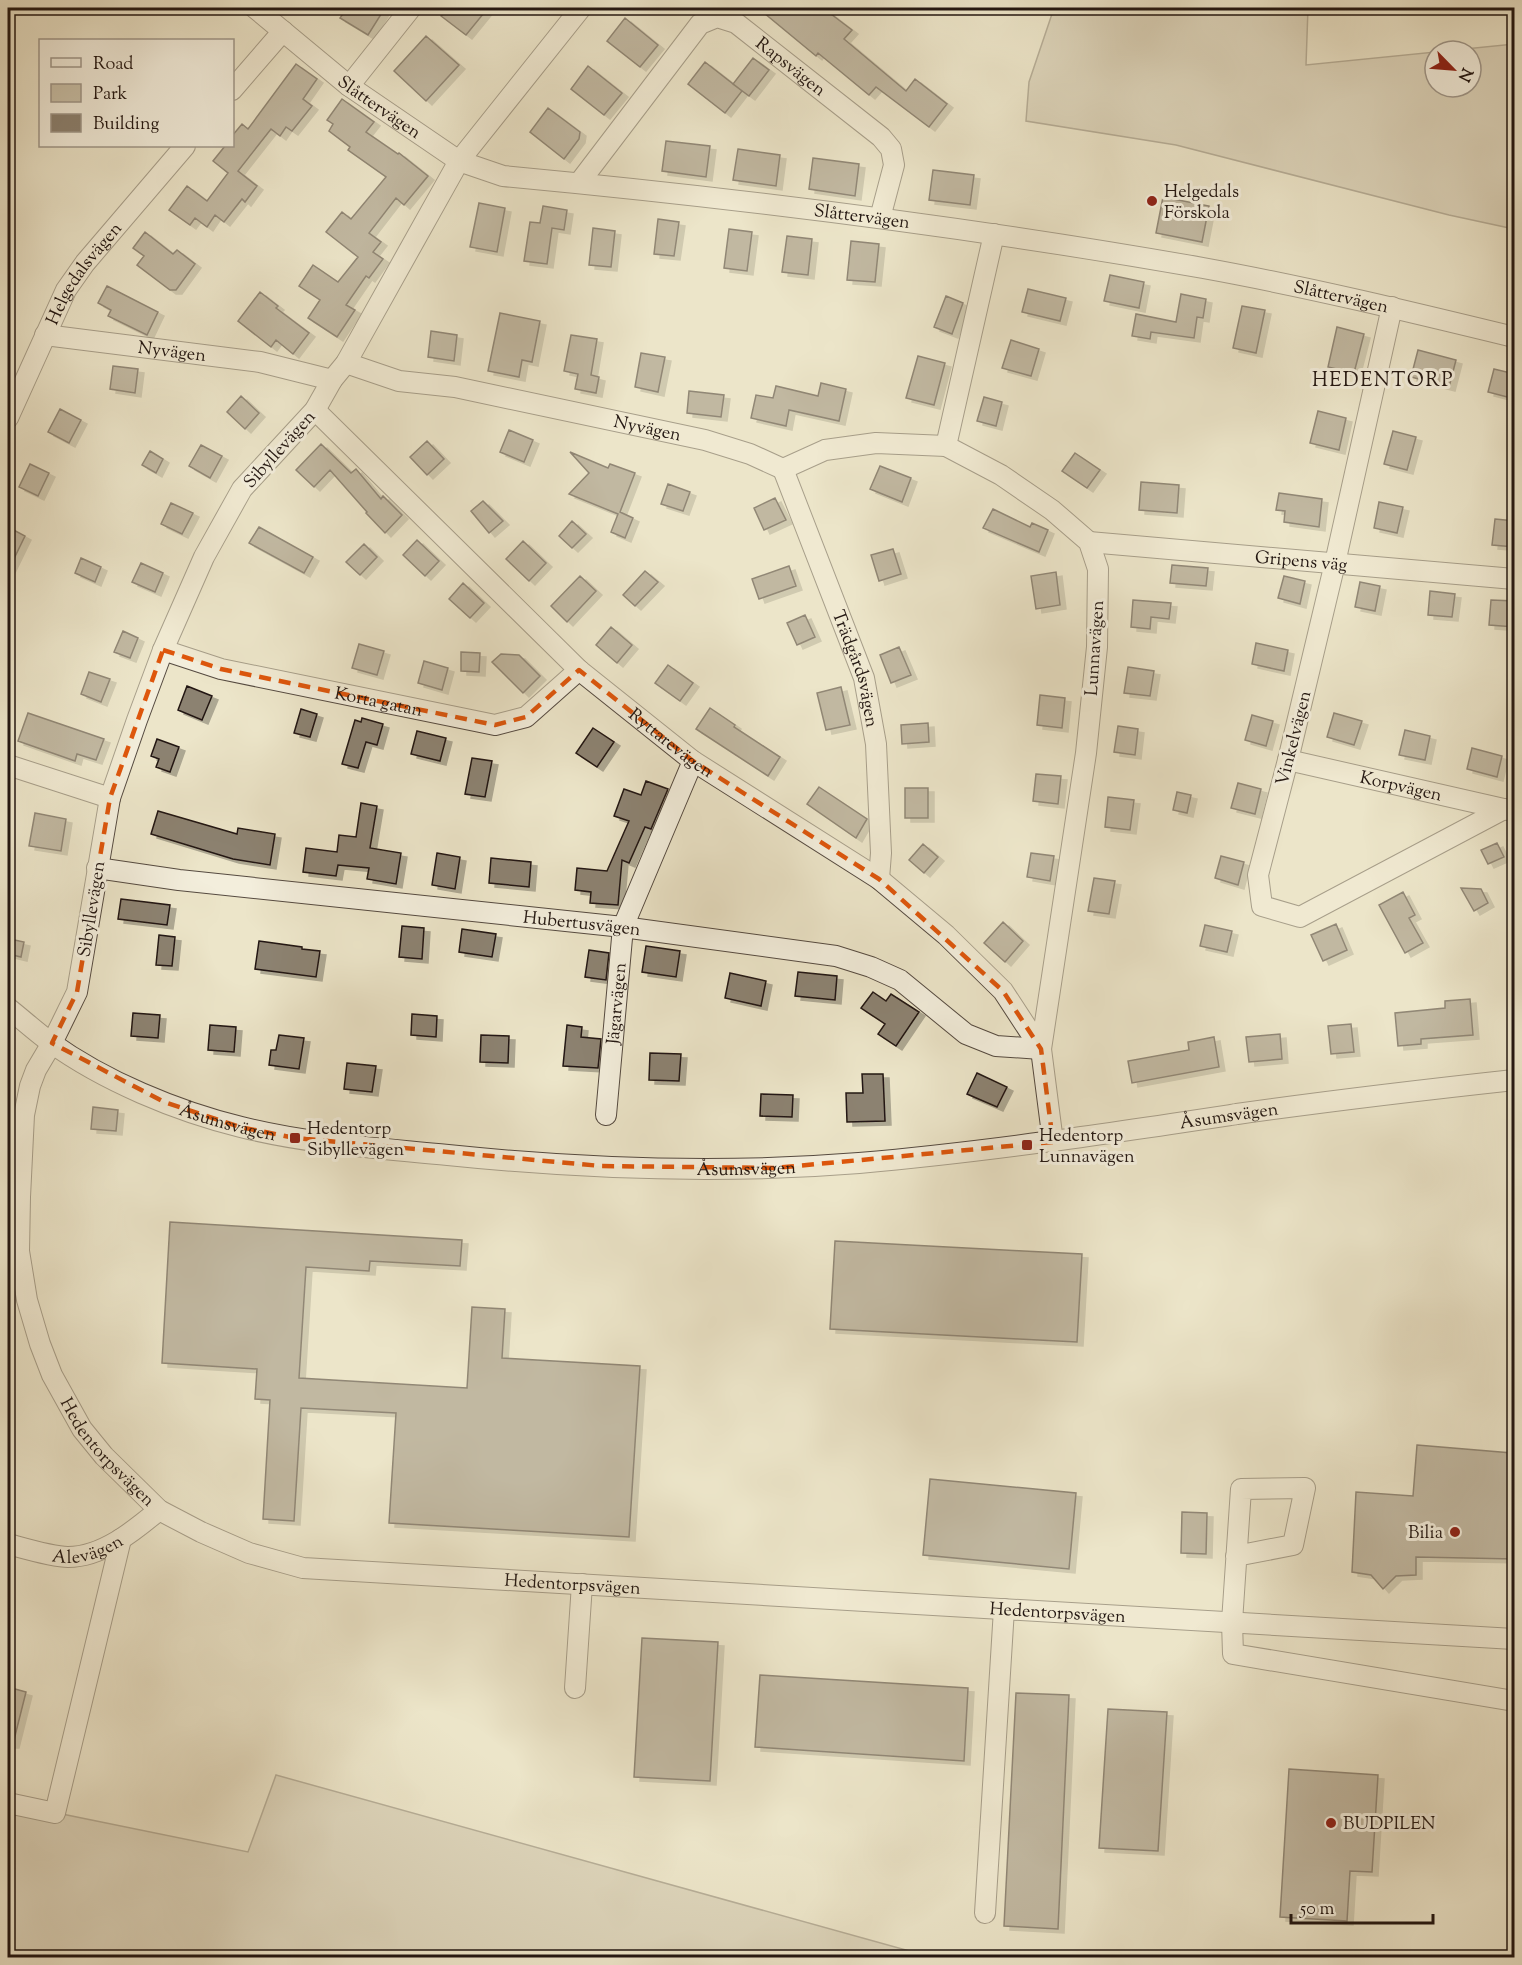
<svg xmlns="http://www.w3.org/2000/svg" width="1522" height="1965" viewBox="0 0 1522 1965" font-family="'Sorts Mill Goudy',serif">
  <defs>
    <filter id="shadow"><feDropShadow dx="6" dy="4" stdDeviation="0" flood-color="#0004"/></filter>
  </defs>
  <rect width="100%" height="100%" fill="#ece5c9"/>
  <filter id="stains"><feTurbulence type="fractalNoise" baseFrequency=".00333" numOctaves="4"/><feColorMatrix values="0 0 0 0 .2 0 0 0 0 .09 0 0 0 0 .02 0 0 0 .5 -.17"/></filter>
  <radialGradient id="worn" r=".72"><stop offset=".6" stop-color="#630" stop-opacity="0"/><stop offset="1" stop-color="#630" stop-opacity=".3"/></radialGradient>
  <path fill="#cac2aa" stroke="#766c5e" stroke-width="1.5" d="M1054,8H1308L1306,65L1435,52V87H1471V51H1445L1514,44V229L1449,215L1176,145L1026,121L1029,82Z
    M276,1775L931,1957H8V1803L248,1852Z"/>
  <path fill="#8c8271" stroke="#231712" stroke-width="1.5" filter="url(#shadow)" d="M347,8H385L368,35L340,18Z
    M448,8H488L466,35L441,16Z
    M758,8H823L852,30L844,39L906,91L915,79L947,104L929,127L876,87L869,95L818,53L816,56Z
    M625,18L658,45L640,67L607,41Z
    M426,36L459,65L426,101L394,71Z
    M753,58L769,70L749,96L733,84Z
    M705,62L742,91L725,113L688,84Z
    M296,64L317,79L303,99L312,106L292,131L286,127L280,136L271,129L238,171L257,186L245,202L242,199L224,222L215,215L207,227L195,218L190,225L169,210L187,186L207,201L228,173L213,161L225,146H232V136L242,124L248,129Z
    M588,66L622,93L604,115L571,89Z
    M342,99L374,122L366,132L398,154L399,153L428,176L404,205L396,198L369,233L381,242L373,252L383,259L369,278L366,276L346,305L355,310L337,337L308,318L320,300L299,286L313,265L338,282L358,257L326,232L342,212L351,219L386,177L348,150L350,147L329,131L333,124L327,120Z
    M548,108L580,132L579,139L564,159L530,132Z
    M666,141L710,146L706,177L662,171Z
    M738,149L780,155L776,186L733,180Z
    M813,158L859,164L855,196L809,189Z
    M933,170L974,175L970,205L929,200Z
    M1163,197L1209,206L1202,242L1156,233Z
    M479,203L505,208L497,252L470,247Z
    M543,206L567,210L564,230L552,228L547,264L524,261L530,222L540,223Z
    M658,219L679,222L674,256L654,254Z
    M593,228L615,231L611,267L589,265Z
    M729,229L752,232L747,271L724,268Z
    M145,232L173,254L177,250L195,264L176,290H170L137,265L144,256L133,248Z
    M787,236L812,239L808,275L782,272Z
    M851,241L879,244L875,282L847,280Z
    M1110,275L1144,282L1139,308L1104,301Z
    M107,286L158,312L147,335L108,316L111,310L98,303Z
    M1028,289L1066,298L1060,321L1022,312Z
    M260,292L278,306L276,308L309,333L293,354L276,340L271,347L238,321Z
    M1181,294L1206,299L1203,318L1197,317L1194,338L1151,332L1150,339L1132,336L1136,314L1176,322Z
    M946,296L963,303L952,334L934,327Z
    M1242,306L1265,310L1256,353L1233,348Z
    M500,313L540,321L532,362L522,360L519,377L488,371Z
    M1337,327L1364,334L1354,373L1328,367Z
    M431,331L457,335L454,361L428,357Z
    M571,335L597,339L591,375L599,377L596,393L575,389L578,374L564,371Z
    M1011,340L1039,349L1031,376L1002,368Z
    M1418,350L1456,360L1449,387L1411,377Z
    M641,353L665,357L658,392L635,387Z
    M918,356L945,363L934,405L906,398Z
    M113,366L138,369L135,393L110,389Z
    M1494,369L1515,374V399L1488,392Z
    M821,383L846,389L839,421L789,410L786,426L751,418L756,395L773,398L776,386L818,396Z
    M689,391L724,395L721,417L687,413Z
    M241,396L259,413L245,429L227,412Z
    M984,397L1002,402L996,426L977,421Z
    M60,409L81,420L69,443L48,432Z
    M1318,411L1346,418L1339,450L1310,443Z
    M509,430L533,440L524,462L500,452Z
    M1393,431L1416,437L1407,470L1384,464Z
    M427,441L444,459L427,475L410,457Z
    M321,444L351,473L356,469L381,499L383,496L402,515L385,533L366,513L367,512L330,470L314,487L296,470Z
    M201,445L222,456L210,478L189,466Z
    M150,451L163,459L156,473L142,465Z
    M570,452L608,468L610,464L635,473L620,512L633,518L625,538L611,532L618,514L569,494L589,473Z
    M1075,453L1100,470L1087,488L1062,471Z
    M30,464L49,473L38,496L19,487Z
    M880,466L911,478L902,502L870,489Z
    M1141,482L1179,485L1177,513L1139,510Z
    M668,484L690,492L683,511L661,504Z
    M1279,493L1322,499L1319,527L1284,522L1285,511L1276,510Z
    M775,498L786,520L764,530L754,508Z
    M483,501L503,521L489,533L471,511Z
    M1379,502L1403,507L1397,533L1374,528Z
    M171,503L193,513L182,534L161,524Z
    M993,509L1030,527L1032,523L1048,530L1039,552L983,528Z
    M1495,519L1515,521V547L1492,545Z
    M572,521L586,534L572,548L559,536Z
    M8,527L25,536L8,571Z
    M259,527L313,557L304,573L249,543Z
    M417,540L439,561L425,576L403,555Z
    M523,541L546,563L529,581L506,559Z
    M364,544L377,557L360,575L346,562Z
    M893,549L901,574L879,581L871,555Z
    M81,558L101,567L95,582L75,573Z
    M141,563L163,573L155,592L132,582Z
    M1172,565L1208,568L1206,586L1170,583Z
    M789,566L796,586L759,599L752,579Z
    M645,571L658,582L635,606L623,595Z
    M1056,572L1060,605L1036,609L1031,576Z
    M580,576L596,591L567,622L551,606Z
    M1284,576L1305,581L1300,604L1278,598Z
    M1360,582L1380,586L1375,611L1355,607Z
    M463,583L484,603L470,618L449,599Z
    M1430,591L1455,594L1452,617L1428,615Z
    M1133,600L1171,603L1169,619L1151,617L1150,629L1131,627Z
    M1491,600L1515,601V627L1489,625Z
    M805,615L815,637L797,645L787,623Z
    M611,627L632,645L617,663L596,645Z
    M123,631L138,638L130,658L114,652Z
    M1256,643L1288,650L1284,671L1252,664Z
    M359,644L384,651L377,675L352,668Z
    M899,647L911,675L891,683L880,655Z
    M461,652L480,653L479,672L461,671Z
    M501,654L519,655L540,676L523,693L492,662Z
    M424,661L448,668L442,690L418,683Z
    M668,665L693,683L680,701L655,683Z
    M1128,667L1154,671L1150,696L1124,693Z
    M89,672L110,679L101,702L81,694Z
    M187,686L212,696L202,720L178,710Z
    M841,687L850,725L826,730L817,693Z
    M1040,695L1065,698L1062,728L1037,725Z
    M710,708L735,725L734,727L780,757L768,776L696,729Z
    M301,709L317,714L310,737L294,733Z
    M28,713L104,739L96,760L77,754L75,761L18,741Z
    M1334,713L1362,721L1354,745L1327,737Z
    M1252,715L1273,721L1266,746L1245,740Z
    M362,718L383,724L377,745L366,742L358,768L342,764L355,720L361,722Z
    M928,723L929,742L902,744L901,725Z
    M1118,726L1138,729L1135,755L1114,752Z
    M593,728L614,742L597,767L576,753Z
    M1405,730L1430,736L1425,760L1399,755Z
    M417,731L446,738L440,761L411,754Z
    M157,739L179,747L170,772L156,767L159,759L151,756Z
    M1472,748L1502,756L1497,777L1467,769Z
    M472,758L492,761L485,797L465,794Z
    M1036,774L1061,776L1058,804L1033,801Z
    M646,781L668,789L651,829L645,827L629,863L622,860L618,905L590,903L591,892L575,890L577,868L607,871L629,821L614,816L624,789L641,795Z
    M1238,783L1261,789L1255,814L1231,808Z
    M819,787L867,819L856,838L807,804Z
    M905,788H928V818H905Z
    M1177,792L1191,795L1187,813L1173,810Z
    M1108,797L1134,800L1130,830L1105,827Z
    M361,803L377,806L370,848L401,853L396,884L367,879L369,868L338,865L336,876L303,872L306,848L337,852L339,835L356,837Z
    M158,811L237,834L238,828L275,834L270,865L233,859L151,834Z
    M35,813L66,819L61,851L29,846Z
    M1497,843L1504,857L1488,864L1481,850Z
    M923,844L938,857L924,873L909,860Z
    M437,853L460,857L455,889L432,885Z
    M1031,853L1054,856L1050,881L1027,877Z
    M1221,856L1244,862L1238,885L1215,878Z
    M491,858L531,862L529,887L489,883Z
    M1094,878L1115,881L1109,914L1088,911Z
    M1461,888L1481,889L1488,903L1474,911Z
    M1403,892L1415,915L1409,918L1423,943L1405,953L1379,905Z
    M121,899L170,905L167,925L118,919Z
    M1003,922L1023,941L1005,962L984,943Z
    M1336,924L1347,950L1323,961L1311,935Z
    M1205,925L1232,931L1227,952L1200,946Z
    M402,926L424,928L422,959L399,957Z
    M462,929L496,934L492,957L459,952Z
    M159,935L175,937L172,966L156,965Z
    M10,939L24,942L21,957L8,954Z
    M259,941L302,947V949L320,951L316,977L255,969Z
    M646,946L680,951L676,977L642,972Z
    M589,950L609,953L606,980L585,977Z
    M798,972L837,976L835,1000L795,996Z
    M730,973L766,981L761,1006L725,998Z
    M873,992L886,1001L891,994L919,1012L896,1046L878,1034L885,1024L861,1008Z
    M1470,999L1473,1035L1421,1039V1044L1398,1046L1395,1013L1445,1008V1001Z
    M133,1013L160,1015L158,1038L131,1036Z
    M412,1014L437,1016L436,1037L411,1035Z
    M1351,1024L1354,1052L1331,1054L1328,1026Z
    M210,1025L236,1027L234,1052L208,1050Z
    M567,1025L582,1027L581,1037L601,1039L598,1068L563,1066Z
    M1280,1034L1282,1059L1249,1062L1246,1037Z
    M279,1035L304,1038L299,1069L269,1065L271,1050H276Z
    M481,1035L509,1036L508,1063L480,1062Z
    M1214,1037L1219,1067L1132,1083L1128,1061L1189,1050L1188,1042Z
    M650,1053L681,1054L679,1081L649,1080Z
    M347,1063L376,1066L372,1092L344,1089Z
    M977,1073L1007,1087L997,1107L967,1094Z
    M862,1074H883L885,1121L847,1122L846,1093H863Z
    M761,1094L793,1095L792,1117L760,1116Z
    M93,1107L118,1110L116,1131L91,1129Z
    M170,1222L462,1240L460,1266L370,1261L369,1271L306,1267L299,1378L467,1388L472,1307L505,1309L502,1358L640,1366L629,1537L389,1523L396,1413L301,1408L294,1521L263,1519L270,1400L255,1399L257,1369L162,1363Z
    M835,1241L1082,1254L1077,1342L830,1329Z
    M1417,1445L1512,1453L1508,1506L1515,1507V1559L1416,1557V1575L1396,1576L1383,1589L1371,1575L1352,1572L1356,1492L1413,1496Z
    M930,1479L1076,1493L1069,1569L923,1555Z
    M1182,1512L1207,1513L1206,1554L1181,1553Z
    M642,1638L718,1642L710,1781L634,1777Z
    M760,1675L968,1688L964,1761L755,1747Z
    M8,1687L26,1692L13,1744H8Z
    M1016,1693L1069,1695L1058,1929L1004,1926Z
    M1108,1709L1167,1712L1158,1851L1099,1848Z
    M1289,1769L1378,1775L1372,1872L1350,1871L1347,1921L1280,1917Z"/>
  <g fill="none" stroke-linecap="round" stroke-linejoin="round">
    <defs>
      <g id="minor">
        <path id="s1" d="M255,8L349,86L459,161L503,176C738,198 971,227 1203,268C1308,287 1411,312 1514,337"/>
        <path id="s2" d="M581,8L459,161L346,363L332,380L315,410L242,489L204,557L163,650L137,720L110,798L77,992L52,1043L36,1070L30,1086L24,1115L20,1197L19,1251L27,1300L40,1344L52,1375L82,1429L104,1456L159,1510L201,1532L249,1553L303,1568L1514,1639"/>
        <path d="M349,86L411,8"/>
        <path d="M232,90L283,31"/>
        <path id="s3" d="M579,183L700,24L717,17L736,23L881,137L891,149L894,165L880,218"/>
        <path d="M994,234L946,446L1001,475L1052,510L1089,542L1098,569L1097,647L1086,753L1041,1049L1053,1142"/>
        <path d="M1392,307L1335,563L1288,760L1258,875L1262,906L1300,917L1504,809"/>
        <path id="s4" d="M45,335L260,362L332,380"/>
        <path id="s5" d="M346,363L399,381L455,387L705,440L750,454L783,469L825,450L876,443L946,446"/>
        <path id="s6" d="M315,410L579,670L693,761L879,879L946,935L1003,991L1041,1049"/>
        <path id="s7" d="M8,418L66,290L85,263L185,146"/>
        <path id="s8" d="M783,469L864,678L876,744L881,853L879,879"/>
        <path id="s9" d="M1089,542L1514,579"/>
        <path id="s10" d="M163,650L221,669L495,725L526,717L579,670"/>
        <path id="s11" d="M1288,760L1508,810"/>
        <path d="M8,765L110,798"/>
        <path id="s12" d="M97,868L179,880L623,927L836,956L871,967L900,980L966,1034L996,1046L1041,1049"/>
        <path id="s13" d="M8,1008C22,1019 35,1031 50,1042C104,1081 176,1111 241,1127C308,1144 379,1148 448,1155C584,1169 723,1174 859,1163C986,1152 1111,1133 1237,1114C1329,1101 1422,1090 1514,1080"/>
        <path id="s14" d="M606,1115L623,927L693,761"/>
        <path id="s15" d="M8,1544C23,1548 53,1557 68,1557C102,1557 134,1531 159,1510"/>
        <path d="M1236,1556L1293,1545L1305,1488L1241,1489L1232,1622L1233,1654L1514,1701"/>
        <path d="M575,1688L582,1584"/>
        <path d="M8,1803L55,1813L121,1539"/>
        <path d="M985,1913L1004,1609"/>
      </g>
    </defs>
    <use href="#minor" stroke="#554a40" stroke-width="22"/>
    <use href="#minor" stroke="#f3eedc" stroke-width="20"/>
  </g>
  <path d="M0 0H1522V1965H0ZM163,650L221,669L495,725L526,717L579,670L693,761L879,879L1003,991L1041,1049L1053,1142L775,1168L601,1166L295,1138L240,1127L164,1102L52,1043L77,992L110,798Z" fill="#ece5c9" fill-opacity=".55" fill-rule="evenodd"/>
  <path fill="none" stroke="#de560c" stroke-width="4.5" stroke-dasharray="12 8" stroke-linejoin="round" d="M163,650L221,669L495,725L526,717L579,670L693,761L879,879L1003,991L1041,1049L1053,1142L775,1168L601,1166L295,1138L240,1127L164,1102L52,1043L77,992L110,798Z"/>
  <g fill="#8f2418" stroke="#f3eedc" stroke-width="2">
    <circle cx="1152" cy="201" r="6"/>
    <rect x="289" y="1132" width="12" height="12" rx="3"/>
    <rect x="1021" y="1139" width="12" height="12" rx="3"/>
    <circle cx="1455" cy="1532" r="6"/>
    <circle cx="1331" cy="1823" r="6"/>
  </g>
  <g text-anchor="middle" stroke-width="6" stroke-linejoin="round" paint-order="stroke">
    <g font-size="18" fill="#231712" stroke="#f3eedc">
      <text dy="6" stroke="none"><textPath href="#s3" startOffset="308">Rapsvägen</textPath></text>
      <text dy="6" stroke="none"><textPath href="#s1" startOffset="159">Slåttervägen</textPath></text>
      <text dy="6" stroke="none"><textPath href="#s1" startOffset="663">Slåttervägen</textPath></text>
      <text dy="6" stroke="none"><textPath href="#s7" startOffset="164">Helgedalsvägen</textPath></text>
      <text dy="6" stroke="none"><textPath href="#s1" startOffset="1149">Slåttervägen</textPath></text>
      <text dy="6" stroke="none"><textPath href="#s4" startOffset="128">Nyvägen</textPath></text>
      <text dy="6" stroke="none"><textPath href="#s5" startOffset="309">Nyvägen</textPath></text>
      <text transform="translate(279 449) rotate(-48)" y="6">Sibyllevägen</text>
      <text dy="6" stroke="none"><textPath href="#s9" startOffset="213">Gripens väg</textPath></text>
      <text transform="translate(1094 648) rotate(-86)" y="6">Lunnavägen</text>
      <text dy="6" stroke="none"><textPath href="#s8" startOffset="213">Trädgårdsvägen</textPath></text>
      <text dy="6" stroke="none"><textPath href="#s10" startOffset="222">Korta gatan</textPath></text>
      <text transform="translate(1293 738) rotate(-76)" y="6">Vinkelvägen</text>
      <text dy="6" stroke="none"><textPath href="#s6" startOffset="488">Ryttarevägen</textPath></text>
      <text dy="6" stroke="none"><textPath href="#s11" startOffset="116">Korpvägen</textPath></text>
      <text transform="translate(91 909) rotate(-81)" y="6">Sibyllevägen</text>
      <text dy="6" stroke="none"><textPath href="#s12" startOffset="488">Hubertusvägen</textPath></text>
      <text dy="6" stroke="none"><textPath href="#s14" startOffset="112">Jägarvägen</textPath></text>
      <text dy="6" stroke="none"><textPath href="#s13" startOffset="1258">Åsumsvägen</textPath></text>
      <text dy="6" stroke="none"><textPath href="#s13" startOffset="250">Åsumsvägen</textPath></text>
      <text dy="6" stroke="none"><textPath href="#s13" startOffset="772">Åsumsvägen</textPath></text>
      <text dy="6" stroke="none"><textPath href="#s2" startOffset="1620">Hedentorpsvägen</textPath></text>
      <text dy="6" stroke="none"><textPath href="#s15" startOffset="82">Alevägen</textPath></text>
      <text dy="6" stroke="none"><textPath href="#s2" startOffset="2124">Hedentorpsvägen</textPath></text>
      <text dy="6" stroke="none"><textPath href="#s2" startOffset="2610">Hedentorpsvägen</textPath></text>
    </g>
    <g font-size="18" fill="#231712" stroke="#f3eedc" text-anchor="start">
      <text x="1164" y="197">Helgedals<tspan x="1164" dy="21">Förskola</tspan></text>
      <text x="307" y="1134">Hedentorp<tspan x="307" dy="21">Sibyllevägen</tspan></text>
      <text x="1039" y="1141">Hedentorp<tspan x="1039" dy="21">Lunnavägen</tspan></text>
      <text x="1443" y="1538" text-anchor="end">Bilia</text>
      <text x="1343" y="1829">BUDPILEN</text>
    </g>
    <g font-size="20" letter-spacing="1.5" fill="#231712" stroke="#f3eedc">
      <text x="1383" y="386">HEDENTORP</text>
    </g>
  </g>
  <rect width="1522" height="1965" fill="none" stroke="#ece5c9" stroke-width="30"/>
  <rect x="9" y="9" width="1504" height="1947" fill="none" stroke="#231712" stroke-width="3"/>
  <rect x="15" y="15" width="1492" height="1935" fill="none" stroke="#231712" stroke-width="1.5"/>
  <rect x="39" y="39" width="195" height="108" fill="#f3eedc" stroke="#a0988b" stroke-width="1.5"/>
  <rect x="51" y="58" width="30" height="9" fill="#f3eedc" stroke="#a0988b" stroke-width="1.5"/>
  <text x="93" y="69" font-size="18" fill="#231712">Road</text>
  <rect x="51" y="84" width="30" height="18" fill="#cac2aa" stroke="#a0988b" stroke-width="1.5"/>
  <text x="93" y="99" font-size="18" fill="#231712">Park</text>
  <rect x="51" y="114" width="30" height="18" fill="#8c8271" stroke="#a0988b" stroke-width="1.5"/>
  <text x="93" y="129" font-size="18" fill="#231712">Building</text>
  <g transform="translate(1453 69) rotate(115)"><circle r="28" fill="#f3eedc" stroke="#a0988b" stroke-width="1.5"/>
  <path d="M0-4.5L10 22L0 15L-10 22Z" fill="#8f2418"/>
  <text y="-9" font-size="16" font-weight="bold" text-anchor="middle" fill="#231712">N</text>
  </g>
  <path d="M1291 1914v9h142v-9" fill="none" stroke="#231712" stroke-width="3"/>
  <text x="1300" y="1914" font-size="18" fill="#231712" stroke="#f3eedc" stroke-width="4.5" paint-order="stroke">50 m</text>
  <rect width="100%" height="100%" filter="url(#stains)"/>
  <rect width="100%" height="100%" fill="url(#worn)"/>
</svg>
